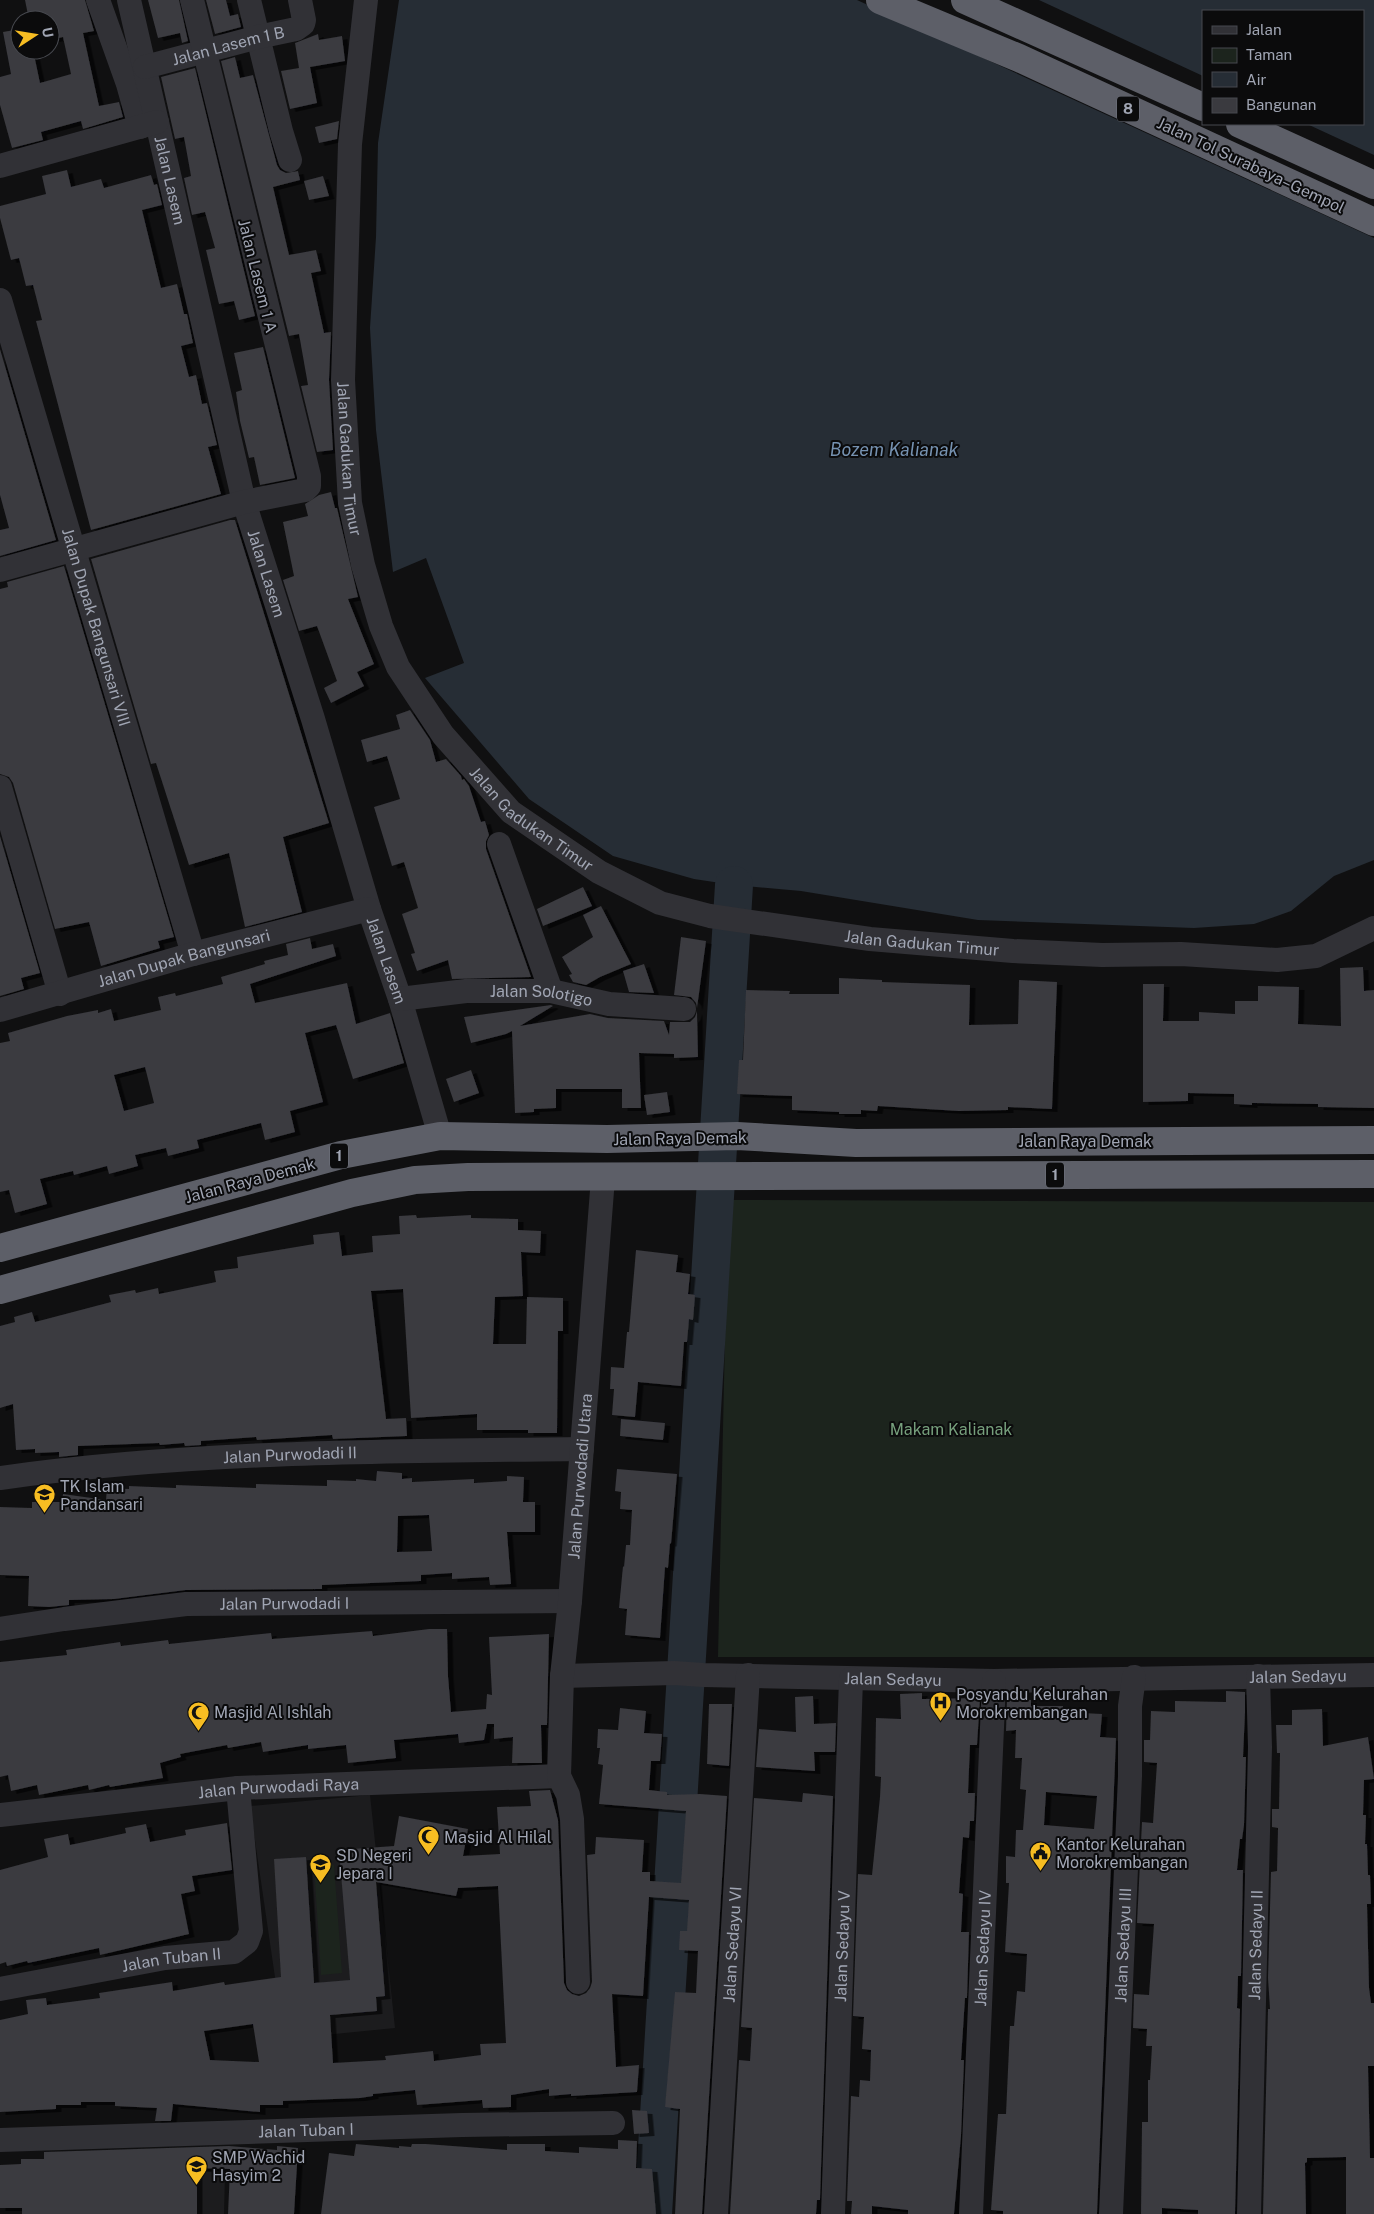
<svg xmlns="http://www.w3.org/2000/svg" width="1374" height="2214" viewBox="0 0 1374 2214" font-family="'Public Sans',sans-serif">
  <defs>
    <filter id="shadow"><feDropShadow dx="5.5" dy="3" stdDeviation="0" flood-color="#0009"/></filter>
  </defs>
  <rect width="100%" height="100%" fill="#101011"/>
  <path fill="#1c1c1e" d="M370,1795L395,2028L284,2039L250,1806Z
    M169,2169L225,2173L224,2214H143Z"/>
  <path fill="#1c241d" d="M728,1200L1374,1202V1657H718Z
    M334,1865L342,1973L321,1975L314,1866Z"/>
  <path fill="#262d35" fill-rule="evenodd" d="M399,0H1374V860L1334,876L1291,911L1254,924L1194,928L978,920L801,891L734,885L694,879L613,856L529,799L425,678L464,663L426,558L393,572L376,430L370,328L376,237L378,143ZM1203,11H1363V124H1203Z"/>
  <path fill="#101011" d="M857,0H1039L1203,76V124H1307L1374,155V238Z"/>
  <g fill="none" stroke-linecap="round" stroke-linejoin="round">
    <path stroke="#262d35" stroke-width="38" d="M653,2214L734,885"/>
  </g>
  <path fill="#3a3a3f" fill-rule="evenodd" filter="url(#shadow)" d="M25,0H85L94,31L83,33L99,106L119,102L123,117L83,129L81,121L41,132L43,140L12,148L0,105V77L11,74L3,32L20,29V50H33L40,83L71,74L63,37L50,40V20H29Z
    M148,0H179L188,41L182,43L180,33L158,38Z
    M206,0H226L230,16L238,14L241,27L215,34Z
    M318,34L319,40L342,36L345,61L310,67L317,103L290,109L281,71L299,68L295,43Z
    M235,57L240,78L253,75L277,165L280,170L286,173L298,171L300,180L273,187L289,255L316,250L321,271L311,273L324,333L331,332L329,380L333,450L317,452L301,386L308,385L299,334L289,336L221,61Z
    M195,68L255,316L239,320L234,301L219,304L206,250L215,248L205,212L192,215L184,178L191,176L184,137L175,139L161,77Z
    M339,121L337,139L319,143L315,127Z
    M67,170L71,187L101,179L104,188L151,175L154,185L157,184L162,205L142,210L161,288L177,284L184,314H187L193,343L181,346L189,377L196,375L202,404L207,403L217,445L208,447L221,494L91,530L36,321L42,320L33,285L26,286L19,258L11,260L0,218V206L46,194L42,176Z
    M323,176L329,196L309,200L304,181Z
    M263,347L295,478L260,485L254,457L249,458L240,421L236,392L242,390L234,353Z
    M0,349L56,540L0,556V530L9,528L0,495Z
    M331,492L335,508H337L358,597L348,599L374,664L357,672L364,686L331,703L324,688L337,681L317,626L299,631L283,580L294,576L283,522L308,516L305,504L319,495Z
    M230,520H235L329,823L283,837L302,912L245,927L229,853L189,865L156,763L151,764L91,559Z
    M64,566L174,937L158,941L160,948L101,966L89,922L55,929L13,783L9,777L0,774V589L8,587L7,582Z
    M410,710L430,740L436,762L446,759L461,776L462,780L464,779L469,786L481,822L485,821L489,835L486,841V849L531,977L452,979L448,960L417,971L411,954L415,953L402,914L418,908L404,862L392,866L374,807L400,799L387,756L367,762L361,740L400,729L396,715Z
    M0,836L40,973L21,978L24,989L0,996Z
    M583,887L592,906L543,926L537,909Z
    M601,906L631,964L600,977L586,985L573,982L569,975L572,974L562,957L593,937L583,915Z
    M681,937L706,941L697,1008L696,1003L691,997L674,995Z
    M310,938L312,949L333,944L336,956L250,984L255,1003L347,983L356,1024L390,1013L404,1063L353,1079L336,1025L305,1033L323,1102L290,1111L295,1132L265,1140L261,1123L197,1140L199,1148L168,1156L166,1148L135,1155L138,1166L109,1174L107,1166L74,1175L73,1171L40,1179L47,1204L15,1213L9,1190L0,1192V1043L10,1041L8,1033L67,1016L98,1010V1013L111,1009L114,1021L161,1010L158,997L175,993L176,996L223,984L221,977L265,964L264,961L288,955L286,944ZM145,1067L154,1103L124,1111L114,1075Z
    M644,964L654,993L629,992L623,971Z
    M1363,967L1364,991L1374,990V1108L1318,1107V1104L1252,1103V1105L1234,1104V1094L1188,1093V1101L1143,1102V984H1164L1163,1021H1199V1012L1235,1014V1001H1258V986L1299,987L1298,1024L1341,1026L1340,968Z
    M839,978L882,980V982L970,985L969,1025L1018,1024L1019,980L1057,982L1052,1109L1008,1107V1110L959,1111L878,1106L877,1111L861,1110V1114H839V1112L792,1110V1096L737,1094L739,1060H743L746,990L790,991L789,994H839Z
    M551,1005L553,1006L520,1026L590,1014L608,1018L664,1021L669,1035L670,1022H690L695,1017L697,1011L698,1057L674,1058V1054L639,1053L641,1108H622V1089H556V1108L534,1109V1112L515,1113L512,1031L506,1034L471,1043L464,1017Z
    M471,1070L479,1093L454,1102L446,1079Z
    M667,1092L670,1112L647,1115L644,1095Z
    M416,1215L417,1218L471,1215V1218L518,1219V1230L541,1231L540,1253L521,1252L523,1296L495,1297L493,1344H526L527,1297L563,1298V1331H558L557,1433H528V1430H477V1414L411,1418L403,1289L371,1291L386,1419L406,1418L407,1436L333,1439L332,1435L257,1440L256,1437L201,1441V1445L185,1446L184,1443L160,1445L159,1443L78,1446V1455L59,1457V1452L35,1453V1449L16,1450L13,1404L0,1408V1326L15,1322L14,1317L32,1312L35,1322L111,1302L109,1295L135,1290L136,1293L158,1288L159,1294L216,1282L214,1271L238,1268L237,1257L314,1244L313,1235L339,1232L342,1256L373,1252L372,1236L400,1234L399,1216Z
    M636,1250L678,1255L676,1272L690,1274L688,1294L695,1295L693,1320L689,1319L687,1342H684L681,1386L638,1382L635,1417L612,1415L614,1389H610L611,1367L624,1368L627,1332H629Z
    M621,1419L665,1423L663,1440L620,1436Z
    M617,1469L677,1474L671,1544L670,1543L668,1568L665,1567L660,1638L625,1635L627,1609L619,1608L623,1566L624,1567L626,1545H630L632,1510L620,1509L621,1492L615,1491Z
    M377,1471L402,1473V1479L412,1478V1482L474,1479V1483L507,1481V1476L524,1477L523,1502H535V1532H507L511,1584L490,1585L489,1577L452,1579V1573L421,1575V1581L322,1585V1589L186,1590L114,1599L69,1600V1605L49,1607L28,1606L29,1576L0,1575V1507L32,1508V1502H62L63,1494L106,1500L107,1488L129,1489V1486L176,1488V1485L256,1488V1484L327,1486V1480L356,1481V1479L376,1481ZM429,1515L432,1551L397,1552L398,1516Z
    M429,1629H447L448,1676L451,1712L486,1709L487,1694L492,1695L489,1637L549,1634L547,1725H541L542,1763H512L513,1737L494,1739V1724H487L484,1740L459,1743L458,1734L394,1740L396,1758L348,1763L346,1745L308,1749V1745L263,1752L261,1742L228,1748L227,1745L180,1754L181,1757L160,1763L163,1778L110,1787L109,1785L89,1790L88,1785L39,1795L37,1785L11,1791L8,1775L0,1777V1662L67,1655L66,1650L120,1642L121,1646L168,1640L169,1644L271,1633L272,1639L372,1631L373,1636Z
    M1226,1691L1245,1692V1712L1243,1757H1246L1244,1825L1242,1839H1240L1237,1870H1243L1241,1976H1238L1237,2008L1240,2009L1235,2214H1198V2210L1162,2208V2214H1141L1142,2122H1148V2080H1150L1152,2046H1146L1147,2029L1133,2028L1134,1994L1149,1995L1154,1924L1137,1923L1142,1822L1153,1823L1157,1763L1144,1762V1740H1150L1151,1711L1175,1712V1701L1226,1702Z
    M922,1693V1699L980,1698L977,1745H970L968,1793H975L974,1821H970L969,1838L963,1837L959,1893L963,1894L961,1932H969L967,1998H965L961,2060H964L961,2136L954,2214H908V2210L872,2206V2214H851L852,2201H847L851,2096L859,2097L860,2080L870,2081L871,2050L862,2049L864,2017L853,2016L858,1874L872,1875L880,1797L881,1777L875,1776L876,1718L901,1719L900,1694Z
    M813,1696L814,1724L836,1723L835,1752H814L815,1771L756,1767L759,1729L796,1732L795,1697Z
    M1007,1699L1031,1700V1706H1063V1712L1102,1714L1100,1737L1116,1738L1097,2214H1003V2211L991,2210L998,2114H1006L1010,2026H1014L1017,1991L1025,1992L1027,1954L1005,1952L1009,1883H1006V1856L1015,1857L1016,1830H1023L1026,1790L1020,1789L1022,1758H1015L1016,1730L1006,1731ZM1046,1792L1097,1796L1094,1829L1044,1825Z
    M709,1704H732L729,1766L707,1764Z
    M620,1708L646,1711L644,1733L662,1734L660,1761H651L649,1790L667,1792V1795L700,1794L727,1796L702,2214H675L680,2109L665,2107L675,1992L696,1993L698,1951L679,1950L680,1931H687L689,1900L649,1897L643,1996L612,1994L616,2067L639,2065L637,2092L571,2096V2094L549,2096V2089L511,2095V2107L483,2108L482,2100L417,2105L415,2090L373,2094V2096L360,2098L283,2101V2105H260V2112L173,2104L171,2121H155L157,2108L115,2106V2102H81V2105H56V2109L0,2112V2020L28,2014L26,2000L46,1998L47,2005L100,1998L99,1993L172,1982L173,1991L224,1982L225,1985L281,1977L274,1859L306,1857L314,1983L350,1980L339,1850L394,1846L399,1816L468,1829L463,1856L500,1854L497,1807L531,1806L529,1791L550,1790L558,1820L564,1983L567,1990L572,1994L579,1996L586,1993L590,1988L592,1982L587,1855L595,1854L596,1837L644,1840L642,1872H650V1881L681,1883L686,1811L599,1804L603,1765L598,1764L600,1748H597L598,1729L618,1730ZM376,1882L456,1896L458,1888L498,1886L506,2043L480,2044L481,2055L434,2061L433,2051L385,2056L386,2060L333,2063L330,2015L377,2011L376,1997L385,1996ZM253,2024L259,2062L210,2060L204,2031Z
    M1322,1709L1323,1746L1368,1737L1374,1779L1364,1780L1363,1815H1366L1365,1844H1367L1368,1875H1370L1371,1904H1367L1369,1988L1371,2003H1374V2066H1368L1370,2158H1374V2214H1346V2157L1307,2158V2162L1305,2163L1306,2214H1263L1268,2009H1270L1268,1978L1271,1872L1277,1871L1278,1828L1272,1827V1809H1279L1280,1753H1277L1276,1725H1292V1710Z
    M803,1793L833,1796L820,2200H817L816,2214H730L739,2060L750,2061L752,2028L741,2027L754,1798L802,1802Z
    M227,1823L232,1870L192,1876L195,1891L181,1894L189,1934L100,1955L99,1948L28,1963L27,1961L7,1966L6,1962L0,1964V1870L48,1857L44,1839L68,1834L70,1845L126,1833L125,1828L146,1824L150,1842L186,1835L185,1830Z
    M632,2110L647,2111L649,2133L634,2134Z
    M618,2140L637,2141L636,2168L652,2169L656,2214H321L329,2153L354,2156L356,2144L399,2148V2146L411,2147L412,2144H426L507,2150V2144H545V2151L579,2153V2147L618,2149Z
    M229,2146L277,2150V2146L298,2148L294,2214H228L230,2169L197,2168V2214H22V2208H0V2165L21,2164V2159H44V2152Z"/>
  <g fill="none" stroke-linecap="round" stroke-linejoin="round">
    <g stroke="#313136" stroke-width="24">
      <path d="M98,0L128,84L140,127"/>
      <path id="s1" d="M129,0L244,502L313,719L369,909L400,999L440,1136"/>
      <path d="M249,0L281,131L290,160"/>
      <path id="s2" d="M366,0L350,144L343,380L350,503L363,565L381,626L398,667L443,735L511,812L599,872L660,903L710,916L870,939L1013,951L1102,955L1181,954L1277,960L1316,956L1374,928"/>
      <path id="s3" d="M145,67L258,37L296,29L303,24L304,20L300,0"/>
      <path d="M0,166L157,122"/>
      <path id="s4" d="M0,300L193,954"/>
      <path d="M0,570L244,502L305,490L309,486V476L192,0"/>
      <path d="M0,787L60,994"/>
      <path d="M499,844L551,991"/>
      <path id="s5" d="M400,999L466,991H551L609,1004L684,1009"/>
      <path id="s6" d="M0,1010L193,954L369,909"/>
      <path id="s7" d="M0,1478C192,1451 388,1451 582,1449"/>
      <path id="s8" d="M0,1629L64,1619L186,1604L570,1601"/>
      <path id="s9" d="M562,1676L674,1673L703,1675L994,1681L1374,1675"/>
      <path id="s10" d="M0,1815L238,1788L559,1776"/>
      <path id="s11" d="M578,1982L572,1819L568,1795L559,1776L562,1676L570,1601L603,1178"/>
      <path id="s12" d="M0,1989L165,1958L234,1952L247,1942L251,1931L238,1788"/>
      <path id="s13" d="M0,2140L462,2125L613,2123"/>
      <path id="s14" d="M716,2214L748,1675"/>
      <path id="s15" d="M833,2214L851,1679"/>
      <path id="s16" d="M971,2214L994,1681"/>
      <path id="s17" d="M1111,2214L1130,1776V1706L1134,1677"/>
      <path id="s18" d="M1249,2214L1260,1747L1258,1676"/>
    </g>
    <path stroke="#5d5f68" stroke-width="28" d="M880,0L1019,58L1374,222
      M965,0L1203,107
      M1240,124L1374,185
      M0,1248L341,1155L440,1136L607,1139L737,1136L856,1143L1374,1140
      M0,1290L352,1193L415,1180L468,1177L1374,1174"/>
  </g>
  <defs>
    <symbol id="school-pin" viewBox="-11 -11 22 30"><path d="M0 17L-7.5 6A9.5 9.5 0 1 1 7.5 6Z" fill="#f7bd22" stroke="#0b0b0c"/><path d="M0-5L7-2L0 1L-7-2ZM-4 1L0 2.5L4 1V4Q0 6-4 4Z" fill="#111"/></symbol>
    <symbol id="hospital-pin" viewBox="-11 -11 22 30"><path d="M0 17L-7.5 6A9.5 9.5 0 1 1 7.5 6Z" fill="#f7bd22" stroke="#0b0b0c"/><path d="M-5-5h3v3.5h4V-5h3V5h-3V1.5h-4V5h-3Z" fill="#111"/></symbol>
    <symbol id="mosque-pin" viewBox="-11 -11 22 30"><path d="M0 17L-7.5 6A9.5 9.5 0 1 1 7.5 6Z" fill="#f7bd22" stroke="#0b0b0c"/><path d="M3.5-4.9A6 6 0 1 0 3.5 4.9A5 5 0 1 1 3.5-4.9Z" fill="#111"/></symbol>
    <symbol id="civic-pin" viewBox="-11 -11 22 30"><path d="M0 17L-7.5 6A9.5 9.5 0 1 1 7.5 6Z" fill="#f7bd22" stroke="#0b0b0c"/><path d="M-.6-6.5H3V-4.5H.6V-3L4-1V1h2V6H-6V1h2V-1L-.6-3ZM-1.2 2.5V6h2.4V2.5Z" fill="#111"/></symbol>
  </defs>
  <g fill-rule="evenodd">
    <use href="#school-pin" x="32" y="1482" width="25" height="34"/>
    <use href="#hospital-pin" x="928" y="1690" width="25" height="34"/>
    <use href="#mosque-pin" x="186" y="1700" width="25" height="34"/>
    <use href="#mosque-pin" x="416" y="1824" width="25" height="34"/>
    <use href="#civic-pin" x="1028" y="1840" width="25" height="34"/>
    <use href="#school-pin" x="308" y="1852" width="25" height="34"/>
    <use href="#school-pin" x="184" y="2154" width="25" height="34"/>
  </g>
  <g text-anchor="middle" stroke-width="4" stroke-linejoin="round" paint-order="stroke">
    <g fill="#0b0b0c" stroke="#737781" stroke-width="1">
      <rect x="1117" y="96.5" width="22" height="25" rx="4"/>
      <rect x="330" y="1143.5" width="18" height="25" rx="4"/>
      <rect x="1046" y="1162.5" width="18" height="25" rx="4"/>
    </g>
    <g font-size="15" font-weight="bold" fill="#a0a5b3">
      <text x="1128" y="114">8</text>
      <text x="339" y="1161">1</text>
      <text x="1055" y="1180">1</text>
    </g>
    <g font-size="16" fill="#a0a5b3" stroke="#0b0b0c">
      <text dy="6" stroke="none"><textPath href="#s3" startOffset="86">Jalan Lasem 1 B</textPath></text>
      <text transform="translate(1251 165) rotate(25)" y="6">Jalan Tol Surabaya–Gempol</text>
      <text dy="6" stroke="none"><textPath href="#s1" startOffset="185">Jalan Lasem</textPath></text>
      <text transform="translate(258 276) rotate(76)" y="6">Jalan Lasem 1 A</text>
      <text dy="6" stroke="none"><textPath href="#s2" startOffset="460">Jalan Gadukan Timur</textPath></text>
      <text dy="6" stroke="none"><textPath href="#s1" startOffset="590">Jalan Lasem</textPath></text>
      <text dy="6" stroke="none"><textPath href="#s4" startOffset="341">Jalan Dupak Bangunsari VIII</textPath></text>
      <text dy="6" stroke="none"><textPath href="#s2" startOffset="880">Jalan Gadukan Timur</textPath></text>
      <text dy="6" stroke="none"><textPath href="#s2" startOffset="1300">Jalan Gadukan Timur</textPath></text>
      <text dy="6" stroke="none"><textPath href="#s6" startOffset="191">Jalan Dupak Bangunsari</textPath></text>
      <text dy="6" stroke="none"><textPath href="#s1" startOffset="995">Jalan Lasem</textPath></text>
      <text dy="6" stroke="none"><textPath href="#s5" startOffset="142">Jalan Solotigo</textPath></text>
      <text transform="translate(680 1138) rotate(-1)" y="6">Jalan Raya Demak</text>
      <text x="1085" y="1147">Jalan Raya Demak</text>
      <text transform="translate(250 1180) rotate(-15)" y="6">Jalan Raya Demak</text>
      <text dy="6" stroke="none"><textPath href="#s7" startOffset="291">Jalan Purwodadi II</textPath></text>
      <text dy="6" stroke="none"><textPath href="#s11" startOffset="509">Jalan Purwodadi Utara</textPath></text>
      <text dy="6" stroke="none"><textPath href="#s8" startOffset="286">Jalan Purwodadi I</textPath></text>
      <text dy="6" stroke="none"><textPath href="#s9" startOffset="736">Jalan Sedayu</textPath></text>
      <text dy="6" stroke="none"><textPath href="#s9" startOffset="331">Jalan Sedayu</textPath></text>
      <text dy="6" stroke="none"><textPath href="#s10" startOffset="280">Jalan Purwodadi Raya</textPath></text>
      <text dy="6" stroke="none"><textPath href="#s14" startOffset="270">Jalan Sedayu VI</textPath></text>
      <text dy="6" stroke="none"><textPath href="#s18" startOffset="269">Jalan Sedayu II</textPath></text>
      <text dy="6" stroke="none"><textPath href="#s15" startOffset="268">Jalan Sedayu V</textPath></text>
      <text dy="6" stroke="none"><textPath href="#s17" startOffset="269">Jalan Sedayu III</textPath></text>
      <text dy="6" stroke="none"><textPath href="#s16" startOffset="266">Jalan Sedayu IV</textPath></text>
      <text dy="6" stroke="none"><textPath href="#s12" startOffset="174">Jalan Tuban II</textPath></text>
      <text dy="6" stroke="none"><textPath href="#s13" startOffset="306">Jalan Tuban I</textPath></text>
    </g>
    <g font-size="16" fill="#769f7c" stroke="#0b0b0c">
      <text x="951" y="1435">Makam Kalianak</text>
    </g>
    <g font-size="16" fill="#a0a5b3" stroke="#0b0b0c" text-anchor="start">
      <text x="60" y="1492">TK Islam<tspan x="60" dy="18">Pandansari</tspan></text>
      <text x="956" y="1700">Posyandu Kelurahan<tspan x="956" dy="18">Morokrembangan</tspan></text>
      <text x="214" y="1718">Masjid Al Ishlah</text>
      <text x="444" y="1843">Masjid Al Hilal</text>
      <text x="1056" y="1850">Kantor Kelurahan<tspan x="1056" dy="18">Morokrembangan</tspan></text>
      <text x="336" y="1861">SD Negeri<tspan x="336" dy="18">Jepara I</tspan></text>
      <text x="212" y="2163">SMP Wachid<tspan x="212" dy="18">Hasyim 2</tspan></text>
    </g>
    <g font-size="18" font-style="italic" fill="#7591b0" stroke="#0b0b0c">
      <text x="894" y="456">Bozem Kalianak</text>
    </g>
  </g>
  <rect x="1202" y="10" width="162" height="115" fill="#0b0b0c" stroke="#47494f"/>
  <rect x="1212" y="26" width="25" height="8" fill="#313136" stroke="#47494f"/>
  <text x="1246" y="35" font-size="15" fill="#a0a5b3">Jalan</text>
  <rect x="1212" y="48" width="25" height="15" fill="#1c241d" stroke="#47494f"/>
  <text x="1246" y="60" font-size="15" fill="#a0a5b3">Taman</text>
  <rect x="1212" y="72" width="25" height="15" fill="#262d35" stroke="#47494f"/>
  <text x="1246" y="85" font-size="15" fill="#a0a5b3">Air</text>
  <rect x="1212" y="98" width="25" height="15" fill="#3a3a3f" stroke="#47494f"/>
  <text x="1246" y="110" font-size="15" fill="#a0a5b3">Bangunan</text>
  <g transform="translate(35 35) rotate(78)"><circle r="24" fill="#0b0b0c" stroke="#47494f"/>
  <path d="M0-4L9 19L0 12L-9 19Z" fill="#f7bd22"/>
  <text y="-8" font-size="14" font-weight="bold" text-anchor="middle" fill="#a0a5b3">U</text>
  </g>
</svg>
